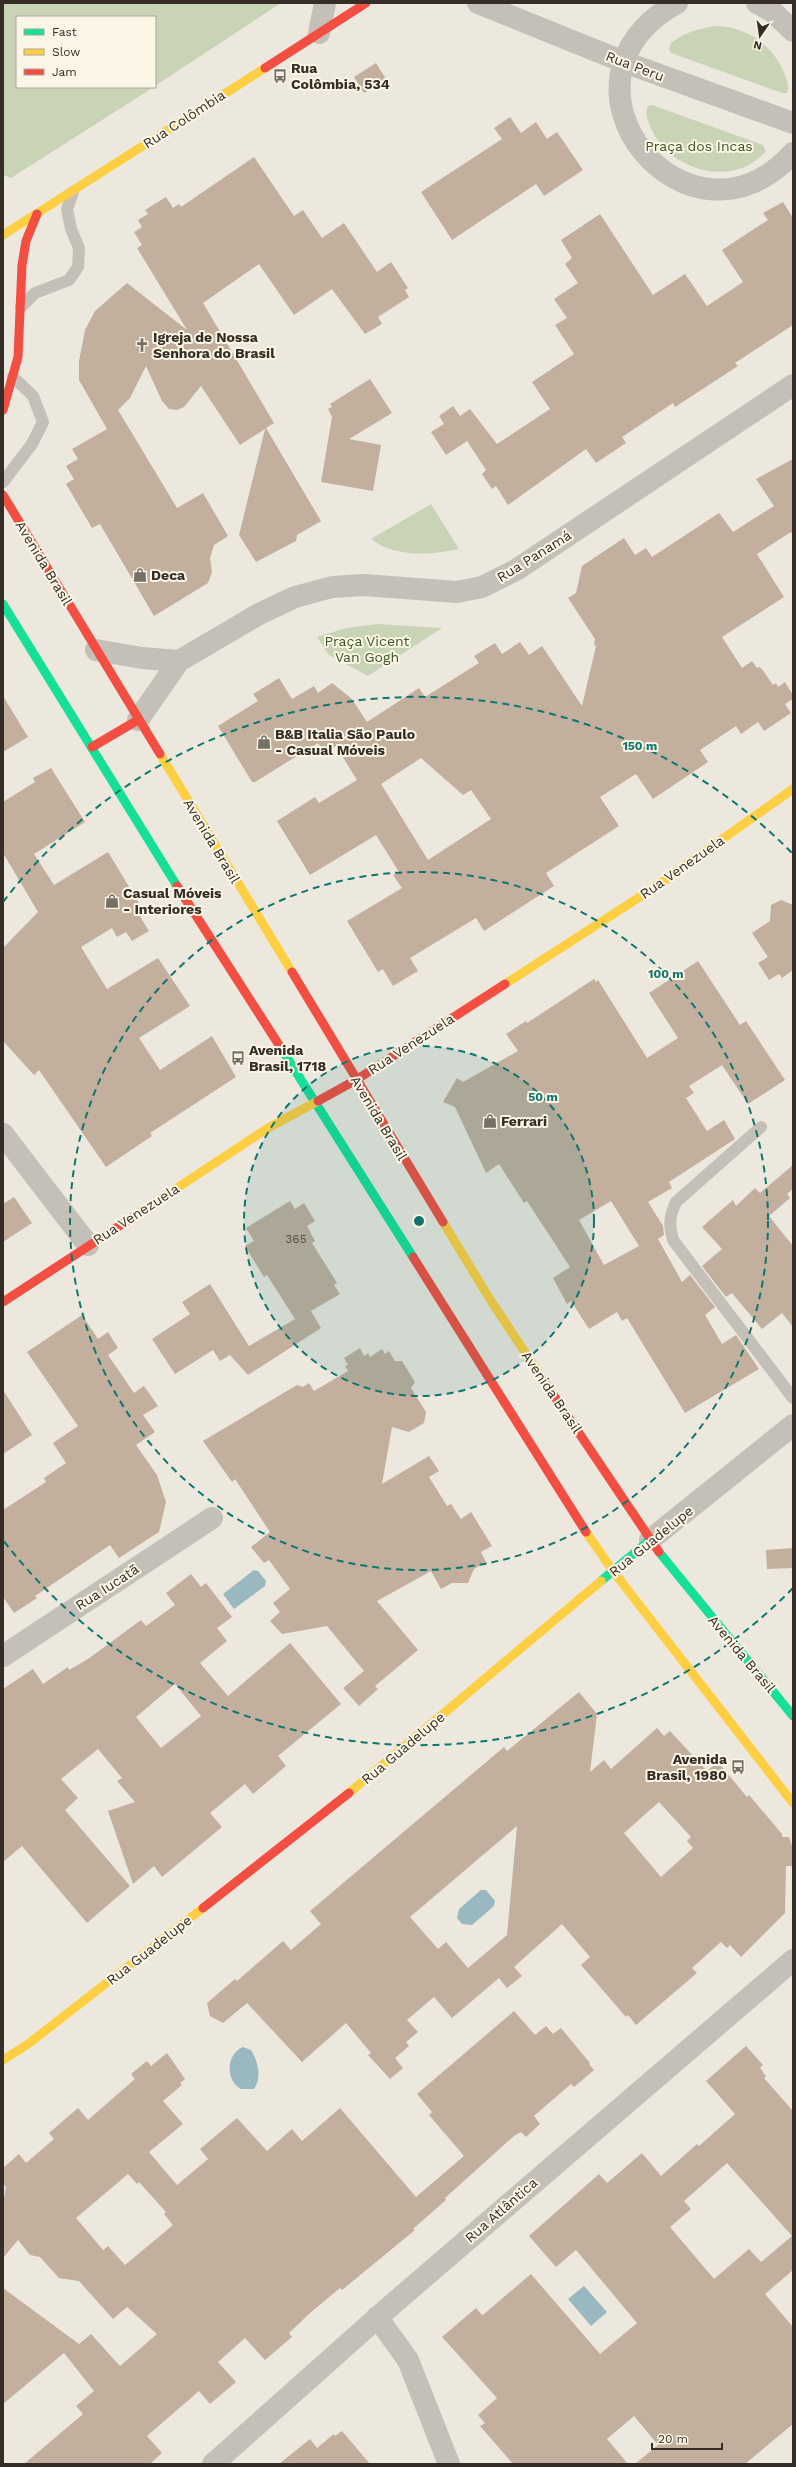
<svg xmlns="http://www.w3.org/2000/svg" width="796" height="2467" viewBox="0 0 796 2467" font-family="'Work Sans',sans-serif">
  <rect width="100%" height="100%" fill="#ede8de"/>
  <path fill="#c9d4b7" d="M3,3H281L155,86V17H17V87H154L11,178L3,175Z
    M718,26C749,28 774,46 785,75C787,81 790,87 787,93H782L671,53L669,50L671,43C685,32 700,28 718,26Z
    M652,105L763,145L766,151C733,190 667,170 650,126C647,120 645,111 648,106Z
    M431,504L459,549C431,555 396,558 371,539Z
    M377,624L442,628L368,676L329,655L317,637L346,628Z"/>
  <path fill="#99b8bf" d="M254,1570L258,1571L266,1581L265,1586L234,1609L223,1594Z
    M481,1890H486L495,1901L494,1906L472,1925L462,1924L457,1918L459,1909Z
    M243,2047L251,2050C258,2061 262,2078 254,2089H241C225,2080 226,2054 243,2047Z
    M584,2286L607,2312L591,2326L568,2299Z"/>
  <path fill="#c2af9e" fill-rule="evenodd" d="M376,63L386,79L364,93L354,77Z
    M510,117L521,133L536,122L547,139L557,132L583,170L544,196L536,184L452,240L421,192L502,139L494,128Z
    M254,157L294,216L303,210L322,238L344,223L377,272L391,262L408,288L405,290L409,297L378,317L382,324L365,334L332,289L294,315L259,264L203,303L274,423L266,428L321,521L297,535L296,541L256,562L239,535L265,429L240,445L201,386L184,407L177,410L169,409L162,401L146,366L130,398L118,410L177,508L203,493L228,536L214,545L210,558L212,572L208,583L154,616L100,524L92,528L66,484L74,479L66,466L78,459L72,449L107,429L79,380V361L85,330L95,311L127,283L187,330L137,248L142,245L134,232L142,227L138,220L148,214L145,210L166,197L173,208L179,204L181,207Z
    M783,202L793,218V325L735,363L738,366L675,407L673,403L622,437L626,443L596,463L586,449L508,505L496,486L492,489L482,474L486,470L467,441L446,455L431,432L444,424L439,416L453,406L460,416L470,409L497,444L550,409L532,382L574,354L555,325L567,318L554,299L578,283L565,264L572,258L561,240L600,214L653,295L685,274L707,306L743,282L722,250L768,220L763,213Z
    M370,379L392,413L349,439L381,445L373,491L321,482L332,417L328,409L332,407L330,404Z
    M793,459V535L791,532L757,554L784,597L722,637L742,668L752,661L757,668L759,667L762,669L773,685L776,683L778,687L785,682L793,695V699L785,704L791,713L764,731L758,722L741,734L736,726L700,750L708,762L653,799L636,774L600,797L619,826L546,873L554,886L484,931L476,918L410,958L418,971L393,986L383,969L378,972L347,921L402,888L393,875L399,872L376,835L310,875L277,821L315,797L319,803L357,780L336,746L325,753L318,743L255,782H252L218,726L258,701L253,694L279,678L292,699L314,686L318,693L332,683L352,699L367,722L419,688L425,697L479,663L474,656L495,643L502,654L520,642L529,655L542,646L582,706L596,646L594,645L595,639L568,598L576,593L582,566L624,538L635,555L646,548L652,557L719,513L733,532L774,506L756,479ZM421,758L463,795L471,790L491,819L428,860L381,784Z
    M3,696L28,737L3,752Z
    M51,768L85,822L34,854L54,885L108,852L143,910L138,913L149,931L132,941L126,932L117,937L112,928L81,947L107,989L158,958L190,1006L139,1038L160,1070L212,1036L236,1077L150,1133L152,1136L106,1167L39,1070L34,1075L3,1041V948L38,912L3,853V802L35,782L33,778Z
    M781,900L793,905V970L782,978L779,974L769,980L758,963L768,957L752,933L770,921L771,905Z
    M698,961L740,1025L746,1021L785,1080L748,1104L722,1065L689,1086L694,1093L686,1098L707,1131L724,1120L735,1139L669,1182L672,1188L648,1202L663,1226L664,1235L658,1239L682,1282L690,1275L715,1307L705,1315L722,1344L736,1335L759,1369L685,1413L627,1318L622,1321L617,1312L589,1329L571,1301L567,1304L553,1278L570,1267L527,1201L524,1203L499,1164L486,1173L455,1107L443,1102L457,1078L463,1082L518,1051L506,1034L526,1021L527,1023L594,979L596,982L598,980L647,1058L678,1038L649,993ZM611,1201L639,1246L604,1265L579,1220Z
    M793,1165V1189L787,1194L790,1198L769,1216L793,1246V1327L782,1313L762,1329L732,1293L726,1297L702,1266L722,1249L702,1227L733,1200L736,1206L755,1188L760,1193Z
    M14,1197L32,1223L3,1242V1204Z
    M290,1201L295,1209L304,1203L315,1221L307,1226L315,1241L312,1243L337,1283L334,1285L340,1294L311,1311L321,1328L248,1375L230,1355L220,1361L213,1350L175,1374L152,1339L190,1314L182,1302L210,1284L249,1346L295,1319L267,1275L264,1277L245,1246L254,1241L246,1228Z
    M82,1315L98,1339L108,1332L118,1348L108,1355L134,1393L144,1386L158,1406L143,1415L155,1432L136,1445L157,1475L166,1502L159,1532L119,1558L110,1545L35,1596L37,1598L14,1613L3,1597V1510L46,1482L44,1478L66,1463L53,1443L78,1426L27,1352Z
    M360,1348L364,1356L368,1353L370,1357L382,1349L385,1354L389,1351L395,1361H402L415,1382L411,1388L426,1412L424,1423L409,1432L392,1427L382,1484L429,1456L439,1471L429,1477L447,1506L451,1504L461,1519L471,1512L492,1546L481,1552L486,1562L474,1569L468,1583H452L441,1589L431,1571L377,1601L418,1650L375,1686L378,1689L359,1706L343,1688L364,1671L327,1626L282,1634L270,1621L280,1612L273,1603L290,1589L269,1560L264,1563L251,1547L270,1532L235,1479L232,1482L203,1441L297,1385L303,1387L309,1383L314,1391L348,1371L345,1366L348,1365L344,1358Z
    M3,1390L32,1435L3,1454Z
    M793,1548V1568L767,1569L766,1550Z
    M191,1574L201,1587L206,1583L232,1617L217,1628L227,1641L200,1663L228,1696L290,1643L341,1704L278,1756L286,1766L253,1794L245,1784L210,1813L222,1827L162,1877L154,1866L133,1884L108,1811L135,1802L117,1781L122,1778L98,1749L61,1779L78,1798L65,1810L130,1886L87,1923L22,1846L3,1862V1689L33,1669L43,1684L68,1667L69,1670L88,1659L141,1620L146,1626L175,1605L166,1593ZM175,1684L201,1716L161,1748L136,1717Z
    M579,1692L597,1714L590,1772L604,1760L611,1769L657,1728L664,1736L670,1731L707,1771L718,1762L747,1797L749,1795L782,1834V1837H789L793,1849V1866H786L785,1913L741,1957L730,1945L727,1948L721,1942L692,1968L697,1973L636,2025L628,2015L626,2017L581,1965L590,1957L562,1924L514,1967L522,1976L507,1988L499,1978L452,2018L434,1997L407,2020L418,2032L406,2042L409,2046L395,2058L403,2068L390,2079L368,2055L371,2053L346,2023L302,2062L247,2003L223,2023L210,2016L207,2003L235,1979L237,1981L283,1941L291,1950L321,1924L310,1911L504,1747L507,1751ZM659,1802L691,1837L687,1841L693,1848L661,1877L624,1833ZM517,1826L507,1935L468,1968L446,1942L438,1949L410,1917Z
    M514,2011L535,2035L546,2026L553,2034L561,2028L590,2063L589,2064L594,2070L574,2087L571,2084L534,2116L540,2124L526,2137L521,2132L514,2136L445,2198L446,2200L413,2229L415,2230L342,2290L340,2288L310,2313L289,2333L292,2337L265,2360L245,2338L218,2362L236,2382L210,2404L199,2391L147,2436L162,2453L150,2464H24L83,2414L76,2406L94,2391L64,2353L3,2404V2288L79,2344L91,2334L120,2366L157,2334L127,2307L113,2319L79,2281L59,2278L40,2257L30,2255L18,2240L3,2258V2203L6,2187L3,2184V2168L19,2154L26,2163L54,2139L49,2133L78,2108L88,2120L135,2079L131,2074L147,2061L151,2066L167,2053L185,2079L180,2083L182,2085L163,2101L183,2124L149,2152L177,2185L208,2159L200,2149L237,2118L267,2151L292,2129L302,2141L340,2108L416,2197L464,2156L429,2115L432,2112L417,2094ZM128,2174L137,2184L139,2182L166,2212L164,2214L173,2225L125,2265L108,2246L103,2250L76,2218Z
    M746,2046L763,2065L760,2068L766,2076L764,2078L793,2111V2270L765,2294L793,2327V2424L745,2464H635L658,2445L634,2416L607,2439L628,2464H513L480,2426L485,2423L478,2415L497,2398L442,2337L476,2308L482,2315L484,2314L531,2274L600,2354L637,2323L576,2250L556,2267L529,2236L599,2174L607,2183L642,2153L661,2176L697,2144L699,2146L735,2114L706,2081ZM727,2163L792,2236L761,2262L749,2249L714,2279L670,2227L691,2209L684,2201Z
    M342,2431L370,2464H279L310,2439L317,2448L334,2434L335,2436Z"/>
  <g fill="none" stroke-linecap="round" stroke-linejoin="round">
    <path stroke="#c5c0b7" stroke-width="12" d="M21,307L35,293L69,280L78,267L79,248L71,229L67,209L73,192
      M3,482L32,444L43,422L33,396L13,377
      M761,1127L676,1202C669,1217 669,1225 673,1240L793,1398"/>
    <path stroke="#c5c0b7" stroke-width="22" d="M478,3L624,62L793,123
      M677,3C535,82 688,268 793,153
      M757,3L773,12L793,31
      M319,33L325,3
      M96,650L142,658L179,661
      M138,720L179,661L259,614L295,597L332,587L364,585L457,592L482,587L516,570L793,385
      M3,1134L88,1245
      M650,1540L793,1425
      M3,1656L212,1518
      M377,2317L408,2360L449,2464
      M213,2464L387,2309L793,1960"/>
    <path stroke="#16e098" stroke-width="9" d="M3,604L177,886
      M279,1045L413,1257
      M659,1552L793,1716
      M601,1581L650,1540"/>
    <path stroke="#ffcf43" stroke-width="9" d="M3,235L265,68
      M160,754L292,972
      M505,984L652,889L793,789
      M136,1215L268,1128L318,1101
      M443,1222L491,1301L544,1381
      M586,1532L613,1571L793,1803
      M349,1793L601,1581
      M3,2060L28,2044L203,1908"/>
    <path stroke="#f24e42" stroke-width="9" d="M265,68L366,3
      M3,410L18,357L22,265L26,241L37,214
      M3,495L160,754
      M92,747L138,720
      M177,886L279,1045
      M292,972L443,1222
      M318,1101L356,1080L505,984
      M413,1257L586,1532
      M3,1302L136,1215
      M544,1381L659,1552
      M203,1908L349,1793"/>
  </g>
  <circle cx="419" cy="1221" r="175" fill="#0f766e" fill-opacity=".12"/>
  <g fill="none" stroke="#0f766e" stroke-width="2" stroke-dasharray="7 5">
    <circle cx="419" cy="1221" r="175"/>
    <circle cx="419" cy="1221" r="349"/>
    <path d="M793 1588A524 524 0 0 1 3 1540M3 902A524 524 0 0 1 793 854"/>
  </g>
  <defs>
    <symbol id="bus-bare" viewBox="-9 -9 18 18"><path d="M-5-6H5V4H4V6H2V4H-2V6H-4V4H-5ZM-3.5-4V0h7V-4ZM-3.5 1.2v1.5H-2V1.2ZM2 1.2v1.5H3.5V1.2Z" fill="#766f66" stroke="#faf5e4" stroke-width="2.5" paint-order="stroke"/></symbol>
    <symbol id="church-bare" viewBox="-9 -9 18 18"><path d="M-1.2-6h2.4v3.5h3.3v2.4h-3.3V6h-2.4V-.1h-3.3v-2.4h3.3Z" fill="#766f66" stroke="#faf5e4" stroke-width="2.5" paint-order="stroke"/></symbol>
    <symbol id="shop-bare" viewBox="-9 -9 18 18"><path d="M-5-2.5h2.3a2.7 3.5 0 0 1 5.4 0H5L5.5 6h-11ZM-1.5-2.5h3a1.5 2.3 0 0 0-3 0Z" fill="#766f66" stroke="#faf5e4" stroke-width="2.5" paint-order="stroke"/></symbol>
  </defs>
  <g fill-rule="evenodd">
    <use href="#bus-bare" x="270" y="66" width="20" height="20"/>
    <use href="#church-bare" x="132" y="335" width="20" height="20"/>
    <use href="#shop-bare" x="130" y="565" width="20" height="20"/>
    <use href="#shop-bare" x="254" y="732" width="20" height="20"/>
    <use href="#shop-bare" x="102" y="891" width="20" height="20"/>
    <use href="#bus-bare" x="228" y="1048" width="20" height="20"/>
    <use href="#shop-bare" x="480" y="1111" width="20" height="20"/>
    <use href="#bus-bare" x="728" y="1757" width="20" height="20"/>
  </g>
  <g text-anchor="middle" stroke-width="4" stroke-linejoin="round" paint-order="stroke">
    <g font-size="12" fill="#594e44">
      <text x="296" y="1243">365</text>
    </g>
    <g font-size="14" fill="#362e26" stroke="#faf5e4">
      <text transform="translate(635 66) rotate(21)" y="5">Rua Peru</text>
      <text transform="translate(184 119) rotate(-33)" y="5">Rua Colômbia</text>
      <text transform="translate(534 556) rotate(-32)" y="5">Rua Panamá</text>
      <text transform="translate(44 563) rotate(59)" y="5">Avenida Brasil</text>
      <text transform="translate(212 841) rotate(59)" y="5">Avenida Brasil</text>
      <text transform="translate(682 867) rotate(-35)" y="5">Rua Venezuela</text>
      <text transform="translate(411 1044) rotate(-33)" y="5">Rua Venezuela</text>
      <text transform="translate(379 1118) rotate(59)" y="5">Avenida Brasil</text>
      <text transform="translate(136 1214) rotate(-33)" y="5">Rua Venezuela</text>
      <text transform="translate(552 1392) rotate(56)" y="5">Avenida Brasil</text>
      <text transform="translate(651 1541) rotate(-39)" y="5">Rua Guadelupe</text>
      <text transform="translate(107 1587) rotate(-33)" y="5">Rua Iucatã</text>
      <text transform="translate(742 1654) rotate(50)" y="5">Avenida Brasil</text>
      <text transform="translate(403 1748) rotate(-40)" y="5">Rua Guadelupe</text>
      <text transform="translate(149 1950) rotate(-38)" y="5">Rua Guadelupe</text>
      <text transform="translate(501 2210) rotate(-41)" y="5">Rua Atlântica</text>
    </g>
    <g font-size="14" font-weight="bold" fill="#362e26" stroke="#faf5e4" text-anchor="start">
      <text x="291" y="73">Rua<tspan x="291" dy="16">Colômbia, 534</tspan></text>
      <text x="153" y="342">Igreja de Nossa<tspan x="153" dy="16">Senhora do Brasil</tspan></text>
      <text x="151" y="580">Deca</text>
      <text x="275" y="739">B&amp;B Italia São Paulo<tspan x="275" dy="16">- Casual Móveis</tspan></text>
      <text x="123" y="898">Casual Móveis<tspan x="123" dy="16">- Interiores</tspan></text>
      <text x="249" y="1055">Avenida<tspan x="249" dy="16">Brasil, 1718</tspan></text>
      <text x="501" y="1126">Ferrari</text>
      <text x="727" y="1764" text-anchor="end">Avenida<tspan x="727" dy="16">Brasil, 1980</tspan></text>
    </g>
    <g font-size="14" fill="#3c5628" stroke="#faf5e4">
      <text x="699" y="151">Praça dos Incas</text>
      <text x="367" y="646">Praça Vicent<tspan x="367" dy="16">Van Gogh</tspan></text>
    </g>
  </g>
  <circle cx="419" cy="1221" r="6" fill="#0f766e" stroke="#faf5e4" stroke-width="2"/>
  <g font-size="12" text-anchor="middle" font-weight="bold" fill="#0f766e" stroke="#faf5e4" stroke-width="4" stroke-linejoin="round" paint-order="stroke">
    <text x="640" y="750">150 m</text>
    <text x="666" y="978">100 m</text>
    <text x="543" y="1101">50 m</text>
  </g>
  <rect width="796" height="2467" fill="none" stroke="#362e26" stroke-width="8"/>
  <rect x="16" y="16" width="140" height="72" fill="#faf5e4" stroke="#aca598"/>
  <rect x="24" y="29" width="20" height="6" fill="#16e098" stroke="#aca598"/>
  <text x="52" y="36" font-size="12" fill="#362e26">Fast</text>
  <rect x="24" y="49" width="20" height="6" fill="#ffcf43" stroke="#aca598"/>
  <text x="52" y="56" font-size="12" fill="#362e26">Slow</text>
  <rect x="24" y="69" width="20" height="6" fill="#f24e42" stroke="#aca598"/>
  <text x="52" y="76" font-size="12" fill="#362e26">Jam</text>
  <g transform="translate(760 36) rotate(193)" stroke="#faf5e4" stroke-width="3" paint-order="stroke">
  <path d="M0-3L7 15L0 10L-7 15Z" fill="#362e26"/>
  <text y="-6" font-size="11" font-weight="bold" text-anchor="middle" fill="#362e26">N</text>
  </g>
  <path d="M652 2443v6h70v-6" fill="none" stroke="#362e26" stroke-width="2"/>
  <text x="658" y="2443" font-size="12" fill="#362e26" stroke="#faf5e4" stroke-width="3" paint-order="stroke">20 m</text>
</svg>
